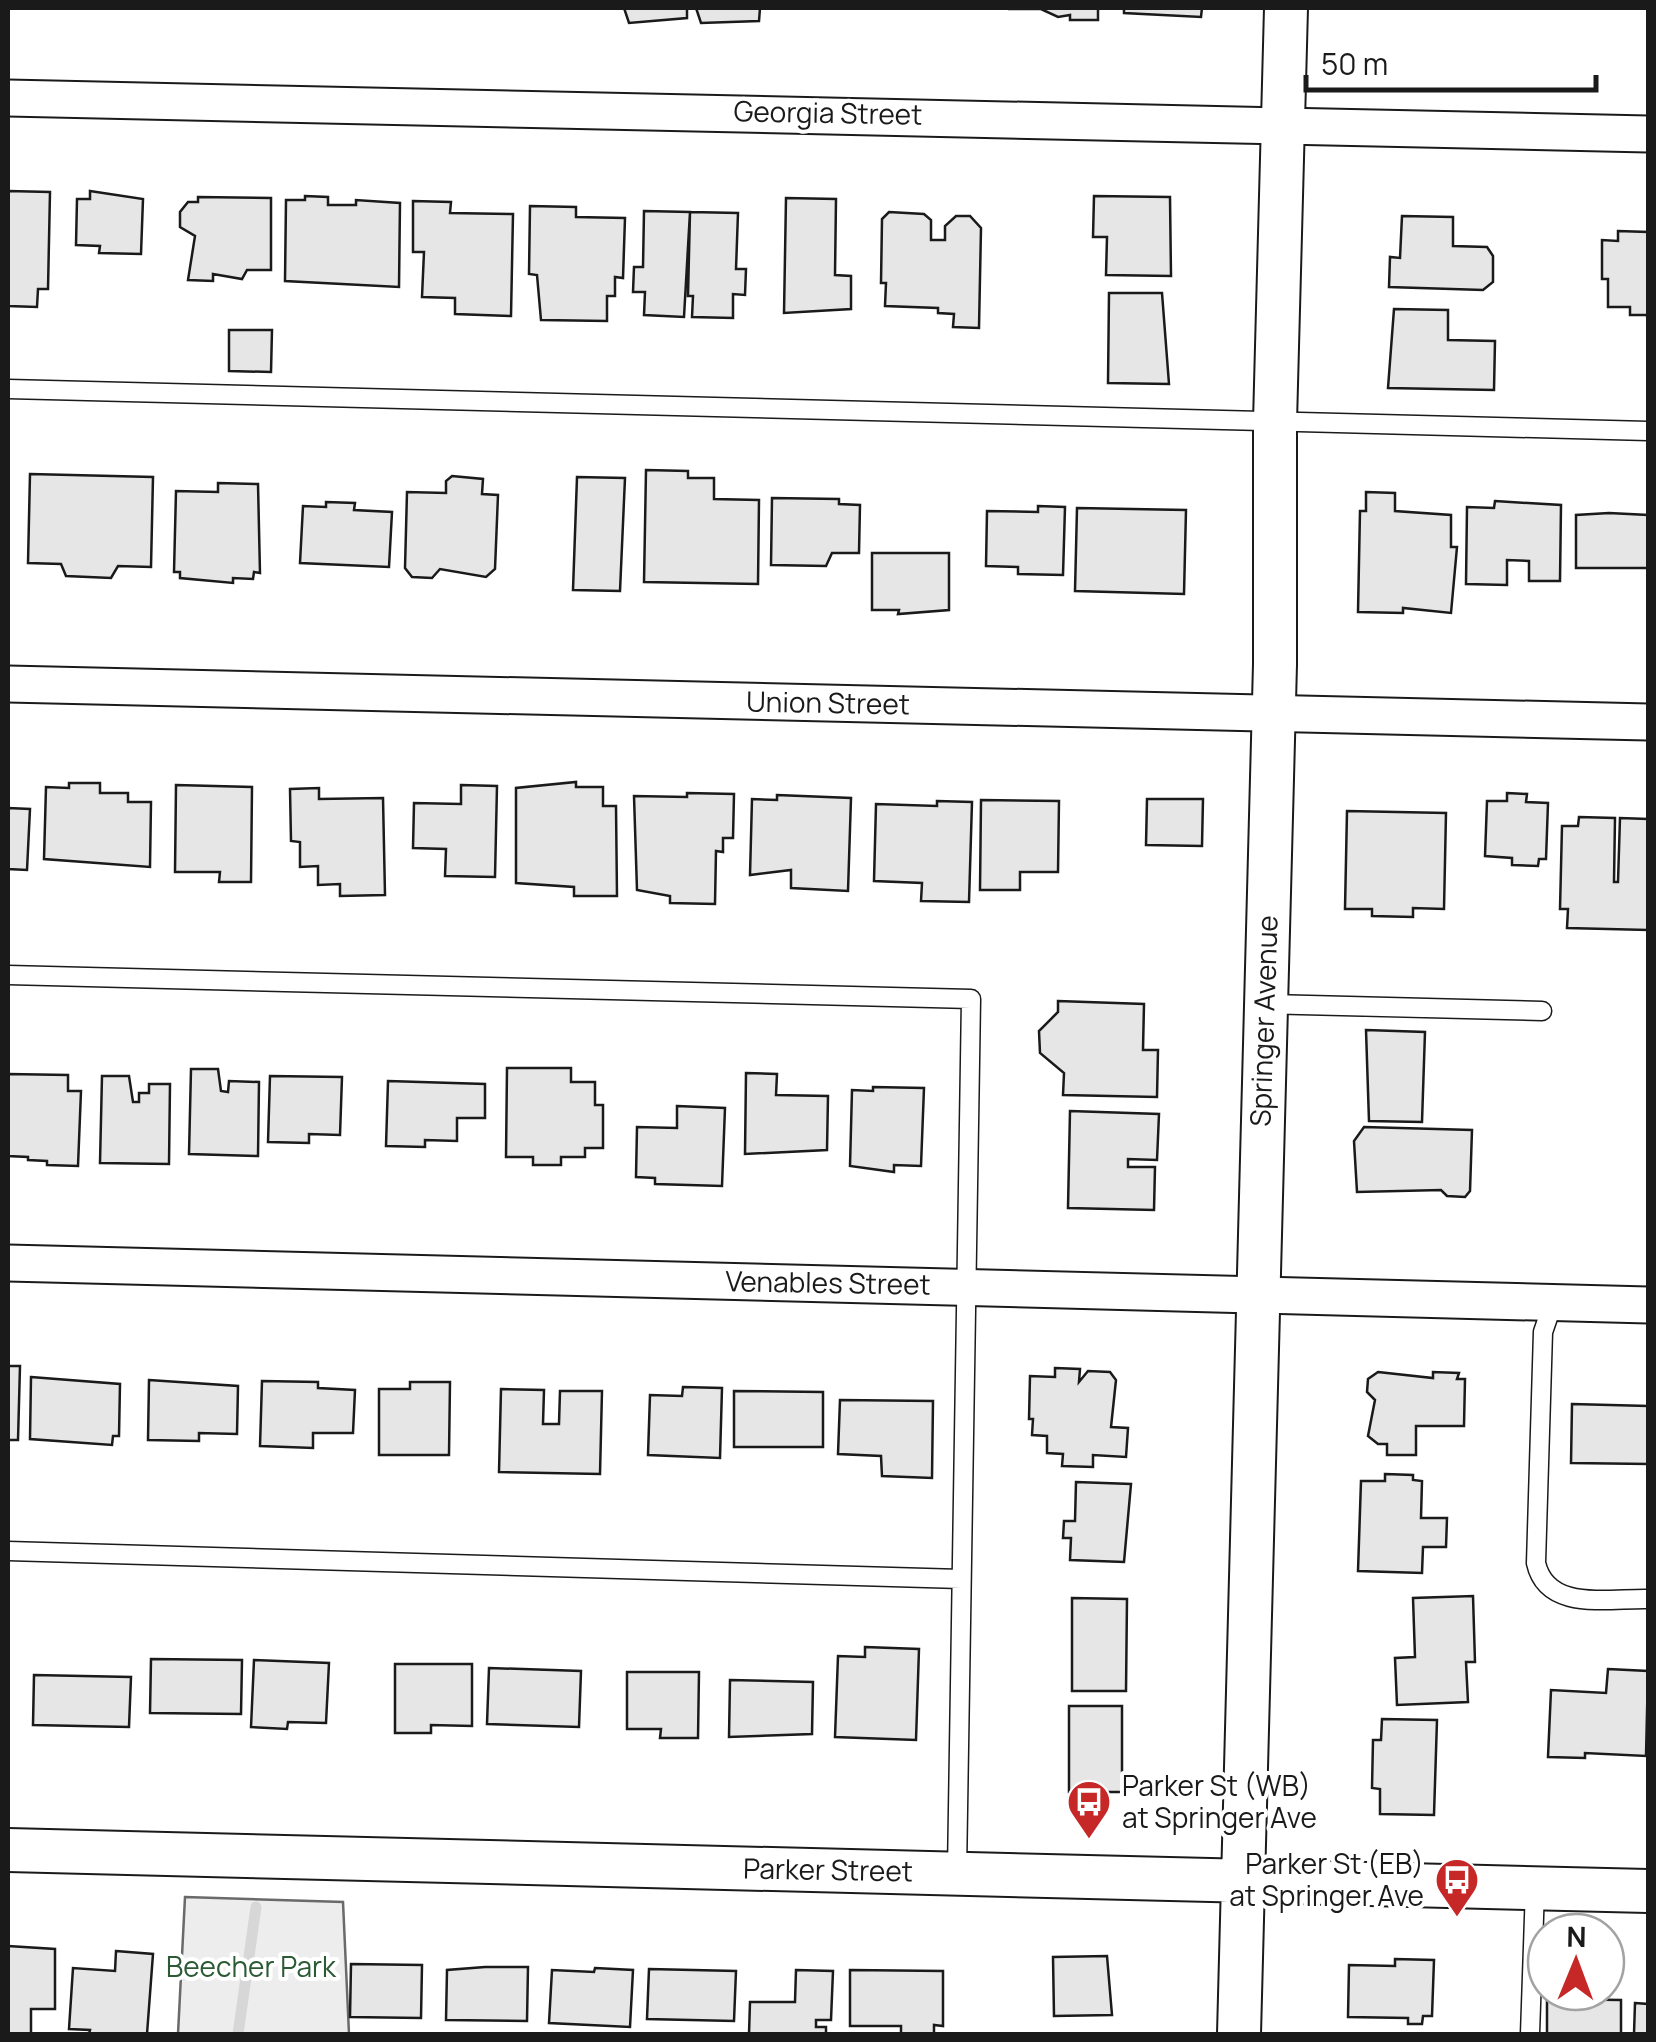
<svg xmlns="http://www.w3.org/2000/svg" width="1656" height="2042" viewBox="0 0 1656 2042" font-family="Manrope,sans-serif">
  <rect width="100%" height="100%" fill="#fff"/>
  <path fill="#ededed" stroke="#6a6a6a" stroke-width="2.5" d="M185,1897L343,1902L349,2034H178Z"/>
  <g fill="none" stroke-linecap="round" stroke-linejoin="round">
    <path stroke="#d7d7d7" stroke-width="11" d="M238,2034L256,1907"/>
  </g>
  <path fill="#e6e6e6" stroke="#1a1a1a" stroke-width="2.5" d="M624,8H687V18L629,23Z
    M696,8H760L759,21L701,23Z
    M1098,8V20H1070V15L1058,17L1041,9H1008Z
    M1124,8H1202L1201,17L1124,13Z
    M8,191L50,192L48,289H38L37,307L8,306Z
    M90,191L143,199L141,254L99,253L100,246L76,245L77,199H90Z
    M305,196L328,197V205H356V200L400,203L399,287L285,281L286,200H305Z
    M1094,196L1170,197L1171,276L1106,275L1107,237H1093Z
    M198,197L271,198V270H247L242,279L213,274V281L188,280L195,236L180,227V212L188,202H198Z
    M786,198L836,199L835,275L851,276V309L784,313Z
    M413,201L451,202L450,213L513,214L511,316L455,314V298L422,297L424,252H413Z
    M530,206L576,207V217L625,218L623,278L615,277V296H607V321L541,320L537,275L529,274Z
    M644,211L690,212L684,317L644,315L645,292H633L634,267H643Z
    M690,212L738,213L736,269H746L745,295L733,294V318L692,317L693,296H688Z
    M889,212L924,214L931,220V240H945V226L956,216H970L981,228L979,328L953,327L954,314L938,313V308L885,306L886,283H881L882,219Z
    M1402,216L1453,217V246L1487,247L1493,256V282L1483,290L1389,287L1390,257L1400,258Z
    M1618,231L1648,232V330L1647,315H1630V307H1608V279H1602V240L1618,241Z
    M1109,293H1162L1169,384L1108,383Z
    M1394,309L1448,310V340L1495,341L1494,390L1388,388Z
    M229,330H272L271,372L229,371Z
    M646,470L688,471V478H714V499L759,500L758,584L644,582Z
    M30,474L153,477L151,567L118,566L111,578L66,576L61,564L28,563Z
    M452,476L483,479L482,494L498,495L495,569L486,577L440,569L432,578L412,577L405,568L407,492L446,493V481Z
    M577,477L625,478L620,591L573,590Z
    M218,483L258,484L260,573L254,572L253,579L233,578V583L180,578V572H174L176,491L218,492Z
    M1366,492L1395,493V511L1451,515V547H1457L1451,613L1403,608V613L1358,612L1360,511H1366Z
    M772,498L839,499V504L860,505L859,553H832L826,566L771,565Z
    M1495,501L1561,505L1560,581H1529V561L1507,560V585L1466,584L1467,507L1494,508Z
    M326,502L355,503L354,510L392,512L389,567L300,563L303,506L326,507Z
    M1038,506L1065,507L1063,575L1018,574V567L986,566L987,511L1038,512Z
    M1077,508L1186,510L1184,594L1075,591Z
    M1609,513L1648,515V568H1576V515Z
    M872,553H949V610L898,614L899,610H872Z
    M576,782V787H603V806H616L617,896H574V887L516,883V788Z
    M69,783H100V793H128V802H151L150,867L44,859L46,787L69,788Z
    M176,785L252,787L251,882H219L220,872H175Z
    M461,785L497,786L495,877L445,876L446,849L413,848L414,803L461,804Z
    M319,788V799L383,798L385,895L340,896V884L318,885V866L300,867V842L291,841L290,789Z
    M687,793L734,794L733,838H723V852L716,851L715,904L670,903V896L637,890L634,796L687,797Z
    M1507,793L1527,794L1526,802L1548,803L1546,859H1539L1538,866L1512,865V858L1485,856L1487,801H1507Z
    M777,795L851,798L848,891L791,888V870L750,875L752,799L777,800Z
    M1147,799H1203L1202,846L1146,845Z
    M981,800L1059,801L1058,872H1020V890H980Z
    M937,801L972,802L969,902L921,901L922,883L874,881L876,804L937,806Z
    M8,808L30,809L27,870L8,869Z
    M1347,811L1446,813L1444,909L1413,908V917L1372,916V909H1345Z
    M1579,817L1615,818L1614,882H1618L1620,818L1648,819V930L1567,928L1568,909H1560L1562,826H1578Z
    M1058,1001L1144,1004L1143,1050H1158L1157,1097L1063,1095L1064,1073L1040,1053L1039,1031L1058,1012Z
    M1366,1030L1425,1032L1422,1122L1369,1121Z
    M507,1068H571V1082H595V1105H603V1148H585V1157H561V1165H533V1157H506Z
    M191,1069H218L221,1091L228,1092L229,1081L259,1082L258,1156L189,1154Z
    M746,1073L777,1074L776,1095L828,1096L827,1150L745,1154Z
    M8,1074L68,1075V1091H81L78,1166L47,1165V1161L28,1160V1157L8,1156Z
    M102,1076H129L133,1102H139V1093H149V1084H170L169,1164L100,1163Z
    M270,1076L342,1077L340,1135L309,1134V1143L268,1142Z
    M388,1081L485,1084V1118H457V1141L425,1140V1147L386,1146Z
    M873,1087L924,1088L921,1166L894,1165V1172L850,1166L852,1090L873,1091Z
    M677,1106L725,1108L722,1186L655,1184V1178L636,1177L637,1127L677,1128Z
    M1070,1111L1159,1114L1157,1160L1128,1159V1167H1155L1154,1210L1068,1208Z
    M1364,1127L1472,1130L1470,1191L1465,1197L1447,1196L1441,1190L1357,1192L1354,1141Z
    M8,1366H20L18,1440H8Z
    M1055,1368L1080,1369L1079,1382L1088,1371L1110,1372L1116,1380L1111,1427L1128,1428L1126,1457L1093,1455V1467L1062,1466L1063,1454L1047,1453V1436L1032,1435L1033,1419H1029L1030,1376L1055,1377Z
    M1378,1372L1433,1378V1372L1459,1373L1457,1379H1465L1464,1426H1416V1455H1387V1444H1378L1368,1436L1375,1400L1367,1392L1368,1379Z
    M31,1377L120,1384L119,1436H113L112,1445L30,1439Z
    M149,1380L238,1386L237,1434L199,1433V1441L148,1440Z
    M262,1381L318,1382V1388L355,1390L353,1433H313V1448L260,1446Z
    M410,1382H450L449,1455H379V1389H410Z
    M683,1387L722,1388L720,1458L648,1455L650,1395L682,1396Z
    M501,1389L544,1390L543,1424H559L560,1391H602L600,1474L499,1472Z
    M734,1391L823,1392V1447H734Z
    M840,1400L933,1401L932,1478L882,1476L881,1456L838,1454Z
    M1572,1404L1648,1406V1464L1571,1463Z
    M1385,1474L1413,1475V1480L1422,1481L1421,1518H1447L1446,1547H1423L1422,1573L1358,1571L1361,1481H1385Z
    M1076,1482L1131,1484L1124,1562L1070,1560L1071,1538H1063L1064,1521H1075Z
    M1473,1596L1475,1662H1466L1468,1702L1397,1705L1395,1658L1415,1657L1413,1598Z
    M1072,1598L1127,1599L1126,1691H1072Z
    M865,1647L919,1649L916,1740L835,1737L838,1656L865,1657Z
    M151,1659L242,1660L241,1714L150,1713Z
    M254,1660L329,1663L326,1723L288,1722L287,1729L251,1727Z
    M395,1664H472V1726L431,1725V1733H395Z
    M489,1668L581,1671L579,1727L487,1724Z
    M1608,1669L1648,1671L1646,1756L1585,1753V1758L1548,1757L1551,1690L1606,1693Z
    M627,1672H699L698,1738H660L661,1729H627Z
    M34,1675L131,1677L129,1727L33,1725Z
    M730,1680L813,1682L812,1734L729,1737Z
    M1069,1706H1122V1792H1069Z
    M1382,1719L1437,1720L1434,1815L1380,1814V1789L1372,1788L1373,1740H1381Z
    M8,1946L55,1949V2009H31V2034H8Z
    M116,1951L153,1954L147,2034H89L90,2030L69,2029L73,1968L115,1971Z
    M1107,1956L1112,2015L1054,2016L1053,1957Z
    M1395,1959L1434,1960L1432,2016H1423L1422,2024H1408V2018L1348,2017L1349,1965L1395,1966Z
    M351,1964L422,1965L421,2018L350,2017Z
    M485,1967H528L527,2021L446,2020L447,1970Z
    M595,1968L633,1970L630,2027L549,2023L552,1970L594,1972Z
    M649,1969L736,1971L734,2021L647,2019Z
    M796,1970L833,1971L831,2020H816V2027H826V2034H749L750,2002H795Z
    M850,1970L943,1971V2026L934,2025V2034H901V2026H850Z
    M1547,1999L1621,2000V2034H1547Z
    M1635,2003L1648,2004V2034H1634Z"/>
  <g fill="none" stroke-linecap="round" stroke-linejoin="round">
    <defs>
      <path id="service" d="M8,389L1648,431
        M8,975L971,999L957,1872
        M1265,1004L1542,1011
        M1553,1303L1543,1332L1536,1563C1547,1612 1608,1598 1648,1599
        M8,1551L961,1579
        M1530,2034L1535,1888"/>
      <path id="minor" d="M8,98L1648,134
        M8,684L1648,722
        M8,1263L1648,1305"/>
      <path id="tertiary" d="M8,1850L1648,1891
        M1239,2034L1275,664V422L1286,8"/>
    </defs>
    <use href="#service" stroke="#1a1a1a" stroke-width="21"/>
    <use href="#minor" stroke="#1a1a1a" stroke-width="39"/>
    <use href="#tertiary" stroke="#1a1a1a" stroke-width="46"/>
    <use href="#service" stroke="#fff" stroke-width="18"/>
    <use href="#minor" stroke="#fff" stroke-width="35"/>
    <use href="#tertiary" stroke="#fff" stroke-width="42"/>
  </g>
  <defs>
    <symbol id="bus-pin" viewBox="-11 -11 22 30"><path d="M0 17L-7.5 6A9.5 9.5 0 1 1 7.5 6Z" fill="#c62828" stroke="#fff"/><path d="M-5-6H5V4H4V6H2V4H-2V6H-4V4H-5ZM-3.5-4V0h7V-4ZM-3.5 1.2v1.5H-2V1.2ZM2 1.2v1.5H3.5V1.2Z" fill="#fff"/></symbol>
  </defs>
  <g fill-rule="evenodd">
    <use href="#bus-pin" x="1064" y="1777" width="50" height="68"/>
    <use href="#bus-pin" x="1432" y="1855" width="50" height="68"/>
  </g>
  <g text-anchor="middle" stroke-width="8" stroke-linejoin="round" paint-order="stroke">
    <g font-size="28" fill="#1a1a1a" stroke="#fff">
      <text transform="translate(828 113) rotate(1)" y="10">Georgia Street</text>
      <text transform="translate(828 703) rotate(1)" y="10">Union Street</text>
      <text transform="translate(1264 1021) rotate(-88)" y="10">Springer Avenue</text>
      <text transform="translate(828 1283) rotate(1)" y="10">Venables Street</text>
      <text transform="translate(828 1870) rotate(1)" y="10">Parker Street</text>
    </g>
    <g font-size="28" fill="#1a1a1a" stroke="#fff" text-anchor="start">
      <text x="1122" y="1796">Parker St (WB)<tspan x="1122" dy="32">at Springer Ave</tspan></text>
      <text x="1424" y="1874" text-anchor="end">Parker St (EB)<tspan x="1424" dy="32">at Springer Ave</tspan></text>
    </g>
    <g font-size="28" fill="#2b5a34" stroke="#fff">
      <text x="251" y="1977">Beecher Park</text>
    </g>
  </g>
  <rect width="1656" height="2042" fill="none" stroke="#1a1a1a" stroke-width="20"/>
  <g transform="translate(1576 1962) rotate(1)"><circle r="48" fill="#ffffff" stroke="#a3a3a3" stroke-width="2.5"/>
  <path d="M0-8L18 38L0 25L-18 38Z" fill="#c62828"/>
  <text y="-15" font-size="28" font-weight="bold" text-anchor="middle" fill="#1a1a1a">N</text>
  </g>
  <path d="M1306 75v15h290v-15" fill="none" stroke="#1a1a1a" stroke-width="5"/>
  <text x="1321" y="75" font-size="30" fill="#1a1a1a" stroke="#ffffff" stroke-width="8" paint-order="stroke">50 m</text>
</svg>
